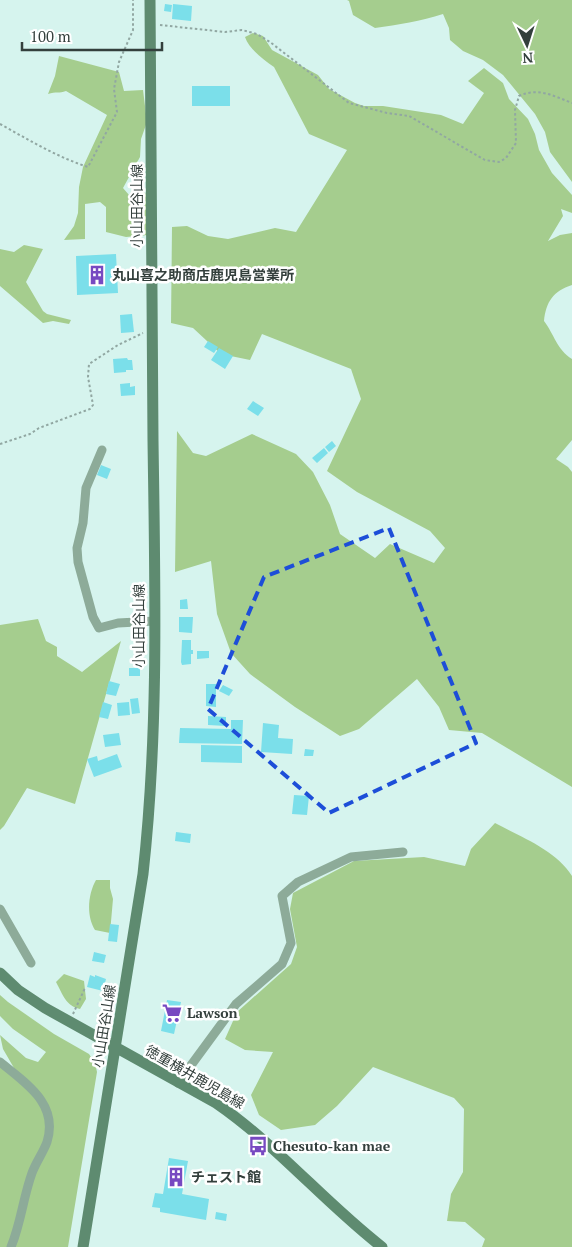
<svg xmlns="http://www.w3.org/2000/svg" width="572" height="1247" viewBox="0 0 572 1247" font-family="'PT Serif','Noto Sans JP',serif">
  <rect width="100%" height="100%" fill="#d6f4ee"/>
  <path fill="#a5cd8e" d="M347,0H572V182L550,152L545,132L535,114L503,75L483,60L463,51L450,40L449,28L443,14C421,21 398,25 375,28L353,15L349,1Z
    M253,33L263,36L272,50L318,75L329,89L355,103L364,106H383L441,115L463,124L484,93L468,81L484,68L503,83L509,99L528,119L535,134L539,150L552,173L572,195V213L561,209L563,216L548,241L560,235L572,233V285C553,291 546,302 544,321C554,334 557,350 572,359V440L556,459L568,467L572,472V787L482,733L449,730L439,707L417,679L359,729L340,736L295,707L250,674L231,653L217,614L211,561L175,572L177,431L193,453L206,456L252,434L296,454L313,472L330,505L340,534L375,558L390,544L434,563L445,548L430,531L357,492L327,471L361,399L351,369L262,334L250,360L221,354L193,328L171,323L172,227L187,226L208,236L228,239L275,228L296,232L347,150L309,134L274,67C263,59 249,49 245,37Z
    M59,56L119,72L124,91L143,90L147,122L141,139L140,157L123,188L129,195L137,185L147,195L148,235L126,237L106,232V207L100,202L85,204V239L64,240L74,226L78,213L79,187L83,167L107,115L66,91C59,94 56,91 48,94L55,76Z
    M24,245L43,249L26,282L43,311L47,314L71,320L69,324L53,321L43,323L0,286V249L14,252Z
    M38,619L46,641L57,647V656L82,672L121,641L75,804L27,788L4,826L0,830V625Z
    M495,823C521,837 556,850 572,876V1247H482L485,1239L465,1222L447,1221L451,1194L463,1172L464,1109L454,1098L373,1067L337,1106L315,1125L281,1130L259,1115L251,1095L273,1052L245,1050L225,1039L237,1012L291,964L297,947L290,909L293,893L354,861L424,857L465,866L471,849Z
    M96,880H110V888L113,899L110,933L95,930C86,916 88,894 96,880Z
    M64,974L84,981L86,999L80,1009C66,1006 63,995 56,982Z
    M0,995L8,1002L54,1034L89,1054L95,1063L97,1072L68,1247H0V1057L7,1071L14,1068L3,1049L0,1035L26,1058L38,1062L46,1052L13,1029L0,1016Z"/>
  <path fill="#7bdfea" d="M165,4L172,5L171,12L164,11Z
    M173,4L192,6L191,21L172,19Z
    M192,86H230V106H192Z
    M116,254L118,293L77,295L76,256Z
    M132,314L134,332L121,333L120,315Z
    M208,341L218,347L214,353L204,347Z
    M219,348L233,356L225,369L211,360Z
    M127,358L128,360H132L133,370H126V372L114,373L113,359Z
    M130,383V387L135,386V395L121,396L120,384Z
    M253,401L264,408L258,416L247,409Z
    M332,441L336,446L329,452L325,447Z
    M324,448L328,453L317,463L312,458Z
    M101,465L111,469L107,479L97,475Z
    M187,599L188,609H180V600Z
    M179,617H193L192,633L179,632Z
    M182,640H191V650H193V654H191V664L182,665L181,662Z
    M197,651H209V658L197,659Z
    M129,668H140V676H129Z
    M109,681L120,684L116,696L106,694Z
    M206,684H216V707L206,706Z
    M223,685L233,690L229,696L219,691Z
    M138,698L140,713L132,714L130,699Z
    M103,702L112,705L108,719L99,717Z
    M129,702L130,715L118,716L117,703Z
    M208,716L226,717V726L208,725Z
    M231,720H243L242,744L179,743L180,728L231,729Z
    M263,723L279,725L278,738L293,739L292,754L261,752Z
    M119,733L121,745L105,747L103,735Z
    M201,745L242,746V763L201,762Z
    M305,749L314,750L313,756H304Z
    M117,754L122,767L94,777L87,759L97,756L98,761Z
    M294,795L309,796L307,815L292,814Z
    M176,832L191,834L190,843L175,841Z
    M110,924L119,925L117,942L108,941Z
    M94,952L106,955L104,963L92,961Z
    M90,975L95,977V975L106,979L103,991L87,987Z
    M167,1000L181,1002L174,1034L161,1031Z
    M169,1158L188,1161L182,1194L209,1199L206,1220L160,1212V1208L152,1207L155,1193L163,1194Z
    M216,1212L227,1214L226,1221L215,1219Z"/>
  <g fill="none" stroke-linecap="round" stroke-linejoin="round">
    <path stroke="#91a7a2" stroke-width="2" stroke-dasharray="2.5 2.5" stroke-linecap="butt" d="M160,25L225,32L242,30L257,34L270,42L349,103L387,113L409,116L485,160L499,162L506,158L516,143L515,110L519,96C538,87 554,96 572,103
      M0,124C29,140 57,157 88,167L117,112L114,89L119,62L133,30V0
      M0,444L30,434L39,428L90,409L93,405L88,377L89,364L118,345L143,333
      M73,1014L85,988"/>
    <path stroke="#8dab99" stroke-width="9" d="M102,450L86,488L83,523L77,548L78,562L93,617L99,628L118,623L155,621
      M0,909L31,963
      M0,1062C25,1083 59,1103 47,1142C43,1153 36,1162 32,1173C23,1198 21,1223 11,1247
      M178,1083L236,1004L282,964L291,943L282,896L298,882L351,857L403,852"/>
    <path stroke="#5e8b70" stroke-width="11" d="M0,973L18,990L45,1008L216,1103C277,1145 324,1202 382,1247
      M83,1247L143,874C159,730 155,585 153,440C151,293 152,147 150,0"/>
  </g>
  <path fill="none" stroke="#1d4ed8" stroke-width="4" stroke-dasharray="10 6" stroke-linejoin="round" d="M389,528L476,743L329,813L208,709L264,577Z"/>
  <defs>
    <symbol id="building-bare" viewBox="-9 -9 18 18"><path d="M-4-6H4V6H1V3H-1V6H-4ZM-2.5-4.3h1.7v1.8h-1.7ZM.8-4.3h1.7v1.8H.8ZM-2.5-1h1.7V.8h-1.7ZM.8-1h1.7V.8H.8Z" fill="#7749c1" stroke="#fff" stroke-width="2.5" paint-order="stroke"/></symbol>
    <symbol id="supermarket-bare" viewBox="-9 -9 18 18"><path d="M-6-5.5h2.5l.6 2H6L4.5 2H-2.5L-4.4-4H-6ZM-1.5 3.2a1.3 1.3 0 1 0 .1 0ZM3 3.2a1.3 1.3 0 1 0 .1 0Z" fill="#7749c1" stroke="#fff" stroke-width="2.5" paint-order="stroke"/></symbol>
    <symbol id="bus-bare" viewBox="-9 -9 18 18"><path d="M-5-6H5V4H4V6H2V4H-2V6H-4V4H-5ZM-3.5-4V0h7V-4ZM-3.5 1.2v1.5H-2V1.2ZM2 1.2v1.5H3.5V1.2Z" fill="#7749c1" stroke="#fff" stroke-width="2.5" paint-order="stroke"/></symbol>
  </defs>
  <g fill-rule="evenodd">
    <use href="#building-bare" x="83" y="261" width="28" height="28"/>
    <use href="#supermarket-bare" x="158" y="999" width="28" height="28"/>
    <use href="#bus-bare" x="244" y="1132" width="28" height="28"/>
    <use href="#building-bare" x="162" y="1163" width="28" height="28"/>
  </g>
  <g text-anchor="middle" stroke-width="5" stroke-linejoin="round" paint-order="stroke">
    <g font-size="14" fill="#333f3c" stroke="#fff">
      <text transform="translate(137 206) rotate(-90)" y="5">小山田谷山線</text>
      <text transform="translate(139 626) rotate(-90)" y="5">小山田谷山線</text>
      <text transform="translate(104 1026) rotate(-81)" y="5">小山田谷山線</text>
      <text transform="translate(195 1077) rotate(30)" y="5">徳重横井鹿児島線</text>
    </g>
    <g font-size="14" font-weight="bold" fill="#333f3c" stroke="#fff" text-anchor="start">
      <text x="112" y="280">丸山喜之助商店鹿児島営業所</text>
      <text x="187" y="1018">Lawson</text>
      <text x="273" y="1151">Chesuto-kan mae</text>
      <text x="191" y="1182">チェスト館</text>
    </g>
  </g>
  <g transform="translate(527 45) rotate(176)" stroke="#ffffff" stroke-width="4" paint-order="stroke">
  <path d="M0-4L9 19L0 12L-9 19Z" fill="#333f3c"/>
  <text y="-8" font-size="14" font-weight="bold" text-anchor="middle" fill="#333f3c">N</text>
  </g>
  <path d="M22 42v8h140v-8" fill="none" stroke="#333f3c" stroke-width="2.5"/>
  <text x="30" y="42" font-size="15" fill="#333f3c" stroke="#ffffff" stroke-width="4" paint-order="stroke">100 m</text>
</svg>
